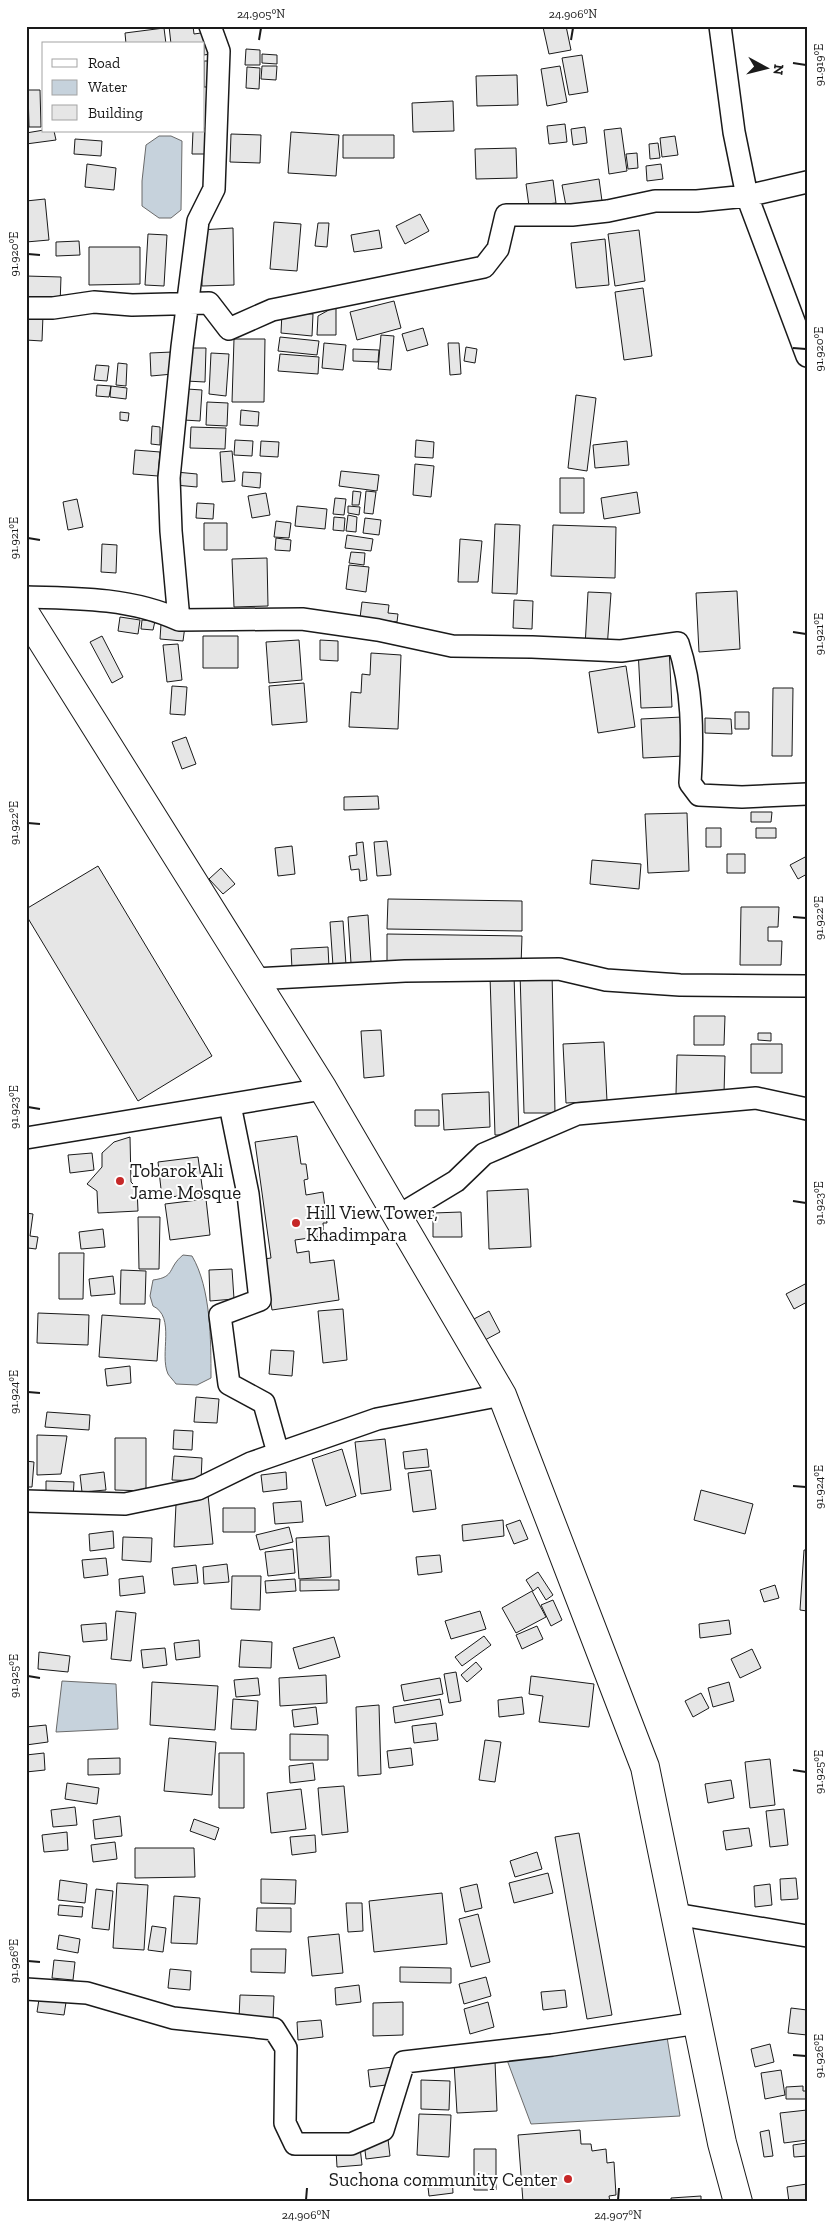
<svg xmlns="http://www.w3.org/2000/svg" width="833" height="2228" viewBox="0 0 833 2228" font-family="'Zilla Slab',serif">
  <rect width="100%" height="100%" fill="#fff"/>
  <path fill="#c6d2dc" stroke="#6a6a6a" d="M159,136H171L182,141L181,210L171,218H159L142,206V181L146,145Z
    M183,1255L192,1256C211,1288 211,1341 211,1378L197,1385L176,1384C174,1381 170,1377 168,1374C159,1354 176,1317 153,1306L150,1296L153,1280C176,1277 167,1268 183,1255Z
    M62,1681L116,1684L118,1729L56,1732Z
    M667,2037L680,2116L531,2124L504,2052Z"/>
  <path fill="#e6e6e6" stroke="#1a1a1a" d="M169,26H193L194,34L208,32L210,54L204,55V44H171Z
    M566,26L571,50L549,54L543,27Z
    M164,28L166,44H126L125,33Z
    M246,49L260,50V65H245Z
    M262,54L277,55V64L262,63Z
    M582,55L588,92L569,95L562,58Z
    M204,61H212V87H204Z
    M262,66H277L276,80L261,79Z
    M560,66L567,102L547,106L541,69Z
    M247,67L260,68L259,89L246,88Z
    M517,75L518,105L477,106L476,76Z
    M28,90H40L41,127H29Z
    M453,101L454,131L413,132L412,103Z
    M565,124L567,142L549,144L547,126Z
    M585,127L587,143L573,145L571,129Z
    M204,128L208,129L207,154H192L193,131H204Z
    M621,128L627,171L609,174L604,130Z
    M44,130L54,131L56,140L26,144V133Z
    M291,132L339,135L336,176L288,173Z
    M231,134L261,135L260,163L230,162Z
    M343,135H394V158H343Z
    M675,136L678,155L662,157L660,138Z
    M75,139L102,141L101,156L74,154Z
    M658,143L660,158L650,159L649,144Z
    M516,148L517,178L476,179L475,149Z
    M637,153L638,168L628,169L626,154Z
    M87,164L116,168L114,190L85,187Z
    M661,164L663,179L647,181L646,166Z
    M599,179L602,201L566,206L562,185Z
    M553,180L556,203L529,206L526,184Z
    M45,199L49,240L26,242V201Z
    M420,214L429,231L405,244L396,226Z
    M274,222L301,224L297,271L270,269Z
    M318,223H329L327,247L315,246Z
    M233,228L234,285L202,286L200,230Z
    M379,230L382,248L354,252L351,235Z
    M639,230L645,281L615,286L608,234Z
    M148,234L167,235L164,286L145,285Z
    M605,239L609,285L576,288L571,243Z
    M79,241L80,255L56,256V242Z
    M89,247H140V284L89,285Z
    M26,276L61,277L60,305L26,304Z
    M643,288L652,356L624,360L615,292Z
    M394,301L401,328L357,340L350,312Z
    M336,306V335H317L318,316Z
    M282,312L313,314L312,336L281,333Z
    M26,315H43L42,341L26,340Z
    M423,328L428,345L407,351L402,334Z
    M381,335L394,336L391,370L378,369Z
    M280,337L319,341L317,355L278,351Z
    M234,339H265L264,402H232Z
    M324,343L346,345L343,370L322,368Z
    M448,343H459L461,374L450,375Z
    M466,347L477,349L475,363L464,361Z
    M187,348H206L205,382L186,381Z
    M353,349L379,350L378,362L353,361Z
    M172,352L173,374L151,376L150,353Z
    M211,353L229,354L226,396L209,394Z
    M280,354L319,357L318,374L278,371Z
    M118,363L127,364L126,386L116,385Z
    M96,365L109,366L107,381L94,380Z
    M97,385L111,386L109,397L96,396Z
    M111,386L127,388L126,399L110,397Z
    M187,389L202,390L200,421L184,420Z
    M576,395L596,398L587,471L568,468Z
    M207,402L228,403L227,426L206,425Z
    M241,410L259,412L258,426L240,425Z
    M120,412L129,413L128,421L120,420Z
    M152,426L160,427V445L151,444Z
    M191,427L226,428L225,449L190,448Z
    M235,440L253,441L252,456L234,455Z
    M416,440L434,442L433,458L415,457Z
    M261,441L279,442L278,457L260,456Z
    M627,441L629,465L595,468L593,445Z
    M135,450L160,452L158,476L133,474Z
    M232,451L235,481L222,482L220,452Z
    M415,464L434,466L431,497L413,495Z
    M341,471L379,475L377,491L339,486Z
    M176,472L197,474V487L175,485Z
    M243,472L261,473L260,488L242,486Z
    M560,478H584V513H560Z
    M353,491L361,492L359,505H352Z
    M366,491L376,492L373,514L364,513Z
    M637,492L640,513L604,519L601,498Z
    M266,493L270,515L252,518L248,496Z
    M335,498L346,499L344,515L333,514Z
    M77,499L83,527L68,530L63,502Z
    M197,503L214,504L213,519L196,518Z
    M297,506L327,509L325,529L295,526Z
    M348,506L360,507L359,515L348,513Z
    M348,515L357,517L356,532L346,531Z
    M334,517L345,518L344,531L333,530Z
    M365,518L381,520L379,535L363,533Z
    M276,521L291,523L289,538L274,537Z
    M204,523H227V550H204Z
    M495,524L520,525L517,594L492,593Z
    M553,525L616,527L615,578L551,576Z
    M347,535L373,539L371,551L345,548Z
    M276,538L291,540L290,551L275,550Z
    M460,539L482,541L478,582H458Z
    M102,544L117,545L116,573L101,572Z
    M351,552L365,553L364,565L349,563Z
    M267,558L268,606L234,607L232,559Z
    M349,565L369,567L366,592L346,589Z
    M737,591L740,649L699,652L696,593Z
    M588,592L611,593L607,649L585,647Z
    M514,600L533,601L532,629L513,628Z
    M362,602L389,605L388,613L398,614L397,622L360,618Z
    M120,617L140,620L138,634L118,631Z
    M142,620L155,621L153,630L141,629Z
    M161,624L185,626L183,641L160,639Z
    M102,636L123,677L112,683L90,642Z
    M203,636H238V668H203Z
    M299,640L302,680L269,683L266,642Z
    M320,640L338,641V661L320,660Z
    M178,644L182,680L167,682L163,645Z
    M669,648L672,707L641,708L638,649Z
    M371,653L401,655L398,729L349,727L351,692L361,693L362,674L370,675Z
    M626,666L635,727L598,733L589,672Z
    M304,683L307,722L272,725L269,686Z
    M172,686L187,687L185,715L170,714Z
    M773,688H793L792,756H772Z
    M735,712H749V729H735Z
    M682,717L684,756L643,758L641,719Z
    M705,718L731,719L732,734L705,733Z
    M186,737L196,764L182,769L172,742Z
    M378,796L379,809L344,810V797Z
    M751,812H772L771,822H751Z
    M687,813L689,871L648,873L645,814Z
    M706,828H721V847H706Z
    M756,828H776V838H756Z
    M387,841L391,875L377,876L374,842Z
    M363,842L367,880L360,881L359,869L351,870L349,856L357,855L356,843Z
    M292,846L295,874L278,876L275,848Z
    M727,854H745V873H727Z
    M807,856V874L798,879L790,865Z
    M592,860L641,864L639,889L590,884Z
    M98,866L212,1056L138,1101L26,915V909Z
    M221,868L235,884L223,894L209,879Z
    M388,899L522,901V931L387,929Z
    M741,907H779L778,927H768V941H782L781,965H740Z
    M368,915L371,962L351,963L348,917Z
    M343,921L346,965L333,966L330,922Z
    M387,934L522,936L521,966L387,964Z
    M328,947L329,967L292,969L291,949Z
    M520,972H552L555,1113H524Z
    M514,975L519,1135H495L490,976Z
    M694,1016H725L724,1045H694Z
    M381,1030L384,1076L364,1078L361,1031Z
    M758,1033H771V1041L758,1040Z
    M604,1042L607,1101L566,1103L563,1044Z
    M751,1044H782V1073H751Z
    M677,1055L725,1056L724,1094H676Z
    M489,1092L490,1127L444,1130L442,1094Z
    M415,1110H439V1126H415Z
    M297,1136L301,1164H306L308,1179L304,1180L306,1195L323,1192L327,1223H323L324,1236L295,1240L297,1253L309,1251L310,1263L334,1260L339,1300L272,1310L264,1259L271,1258L255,1142Z
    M130,1137L131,1182L137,1188L138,1211L98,1213L97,1191L87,1184L102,1167V1153L114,1142Z
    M92,1153L94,1170L70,1173L68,1155Z
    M198,1157L203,1193L162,1198L158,1162Z
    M528,1189L531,1247L489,1249L487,1191Z
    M206,1199L210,1235L170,1240L165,1204Z
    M461,1212L462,1237H433V1213Z
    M26,1213L33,1214L30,1236L38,1237L36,1249L28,1248L26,1261Z
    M138,1217H160L159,1269H139Z
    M103,1229L105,1247L81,1249L79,1232Z
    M59,1253H84L83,1299H59Z
    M232,1269L234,1299L210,1301L209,1270Z
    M121,1270L146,1271L145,1304H120Z
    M113,1276L115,1294L91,1296L89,1279Z
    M807,1283V1302L794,1309L786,1294Z
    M343,1309L347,1360L323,1363L318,1311Z
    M489,1311L500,1332L485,1340L474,1319Z
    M38,1313L89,1315L88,1345L37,1343Z
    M102,1315L160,1319L157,1361L99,1357Z
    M271,1350L294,1351L292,1376L269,1374Z
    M130,1366L131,1383L107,1386L105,1369Z
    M196,1397L219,1399L217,1423L194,1422Z
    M47,1412L90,1415L89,1430L45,1427Z
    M174,1430L193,1431L192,1450L173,1449Z
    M37,1435L67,1436L61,1474L37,1475Z
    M115,1438H146V1491L115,1490Z
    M385,1439L391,1490L361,1494L355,1442Z
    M342,1449L356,1496L326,1506L312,1459Z
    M427,1449L429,1467L405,1469L403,1452Z
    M174,1456L202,1458L201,1481L172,1480Z
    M26,1461L34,1462L32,1487H26Z
    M431,1470L436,1509L413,1512L408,1473Z
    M104,1472L106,1490L82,1492L80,1475Z
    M286,1472L287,1489L263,1492L261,1475Z
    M46,1481L74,1482L73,1499L46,1498Z
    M701,1490L753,1504L745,1534L694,1520Z
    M208,1495L213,1544L174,1547L176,1504Z
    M301,1501L303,1522L275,1524L273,1503Z
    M223,1508H255V1532H223Z
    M503,1520L504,1536L463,1541L462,1525Z
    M520,1520L528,1539L514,1544L506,1525Z
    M289,1527L293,1542L260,1550L256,1535Z
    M113,1531L114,1548L90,1551L89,1534Z
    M329,1536L331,1577L299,1579L296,1538Z
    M123,1537L152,1538L151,1562L122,1560Z
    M293,1549L295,1573L268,1576L265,1552Z
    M804,1550H807V1611L800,1610Z
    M440,1555L442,1572L418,1575L416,1557Z
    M106,1558L108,1575L84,1578L82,1560Z
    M227,1564L229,1582L204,1584L203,1567Z
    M196,1565L198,1583L174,1585L172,1568Z
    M538,1572L553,1595L546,1600L538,1587L533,1591L526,1580Z
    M143,1576L145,1593L120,1596L119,1579Z
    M232,1576H261L260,1610L231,1609Z
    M295,1579L296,1591L266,1593L265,1581Z
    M300,1580H339V1590L300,1591Z
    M775,1585L779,1598L764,1602L760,1590Z
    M532,1591L546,1617L516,1633L502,1608Z
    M553,1600L562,1620L551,1626L541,1605Z
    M116,1611L136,1613L131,1661L111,1659Z
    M480,1611L486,1629L451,1639L445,1621Z
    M729,1620L731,1634L700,1638L699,1624Z
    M106,1623L107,1640L83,1642L81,1625Z
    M537,1626L543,1639L522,1649L516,1635Z
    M484,1636L491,1645L462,1666L455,1657Z
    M334,1637L340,1657L299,1669L293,1648Z
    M199,1640L200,1657L176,1660L174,1643Z
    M241,1640L272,1642L271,1668L239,1667Z
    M165,1648L167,1665L143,1668L141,1650Z
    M752,1649L761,1668L740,1678L731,1659Z
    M39,1652L70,1656L68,1672L38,1669Z
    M476,1662L482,1669L467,1682L461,1675Z
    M456,1672L461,1701L449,1703L444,1674Z
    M326,1675L327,1703L280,1706L279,1678Z
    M531,1676L594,1684L589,1727L539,1722L543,1696L529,1694Z
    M258,1678L260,1695L236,1697L234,1680Z
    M440,1678L443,1694L404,1701L401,1685Z
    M152,1682L218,1686L215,1730L150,1725Z
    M729,1682L734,1701L713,1707L708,1688Z
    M701,1693L709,1708L693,1717L685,1701Z
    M522,1697L524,1714L499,1717L498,1700Z
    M233,1699L258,1701L256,1730L231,1729Z
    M440,1699L443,1715L395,1723L393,1707Z
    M379,1705L381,1774L358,1776L356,1707Z
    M316,1707L318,1724L294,1727L292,1710Z
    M436,1723L438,1740L414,1743L412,1726Z
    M46,1725L48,1742L26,1745V1727Z
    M290,1734L328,1735V1760H290Z
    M169,1738L216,1742L212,1795L164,1791Z
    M485,1740L501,1742L495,1782L479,1780Z
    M411,1748L413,1765L389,1768L387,1751Z
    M44,1753L45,1770L26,1772V1755Z
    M219,1753H244V1808H219Z
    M120,1758V1774L88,1775V1759Z
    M770,1759L775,1805L750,1808L745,1762Z
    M313,1763L315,1780L290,1783L289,1766Z
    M731,1780L734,1798L708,1803L705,1784Z
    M67,1783L99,1788L97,1804L65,1799Z
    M344,1786L348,1832L322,1835L318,1788Z
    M301,1789L306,1829L271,1833L267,1793Z
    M75,1807L77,1825L53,1827L51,1810Z
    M784,1809L788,1845L770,1847L766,1811Z
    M120,1816L122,1836L95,1839L93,1820Z
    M194,1819L219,1828L215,1840L190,1831Z
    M749,1828L752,1846L726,1850L723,1831Z
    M67,1832L68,1850L44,1852L42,1835Z
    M579,1833L612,2015L587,2019L555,1837Z
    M315,1835L316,1852L292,1855L290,1837Z
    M115,1842L117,1859L93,1862L91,1845Z
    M135,1848H194L195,1877L135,1878Z
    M537,1852L542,1869L515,1877L510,1861Z
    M548,1873L553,1893L514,1903L509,1883Z
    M796,1878L798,1899L781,1900L780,1879Z
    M261,1879L296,1880L295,1904L261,1903Z
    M60,1880L87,1884L85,1903L58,1900Z
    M117,1883L148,1885L144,1950L113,1948Z
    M477,1884L482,1908L465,1912L460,1888Z
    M770,1884L772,1905L755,1907L754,1886Z
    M96,1889L113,1891L109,1930L92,1928Z
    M442,1893L447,1944L374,1952L369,1901Z
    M174,1896L200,1898L197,1944L171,1943Z
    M346,1903H362L363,1931L348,1932Z
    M59,1905L83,1907L82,1917L58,1915Z
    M257,1908H291V1932L256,1931Z
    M478,1914L490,1962L471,1967L459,1919Z
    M152,1926L166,1928L163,1952L148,1950Z
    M339,1934L343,1973L312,1976L308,1937Z
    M59,1935L80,1939L78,1953L57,1949Z
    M251,1949H286L285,1973L251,1972Z
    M54,1960L75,1962L73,1980L52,1978Z
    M400,1967L451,1968V1983L400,1982Z
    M170,1969L191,1971L190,1990L168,1988Z
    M486,1977L491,1996L464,2004L459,1984Z
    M359,1985L361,2002L336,2005L335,1988Z
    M565,1990L567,2007L543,2010L541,1992Z
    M40,1993L67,1996L64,2015L37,2012Z
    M240,1995L274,1996L273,2020L239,2019Z
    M403,2002V2035L373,2036V2003Z
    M488,2002L494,2027L470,2034L464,2009Z
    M791,2008L807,2010V2035L788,2033Z
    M321,2020L323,2037L298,2040L297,2022Z
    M770,2044L774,2062L755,2067L751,2049Z
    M495,2061L497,2111L457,2113L454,2063Z
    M393,2067L394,2084L370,2087L368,2070Z
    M781,2070L785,2095L765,2099L761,2073Z
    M421,2080L450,2081L449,2110L421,2109Z
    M803,2086V2091H807V2099H786V2087Z
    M807,2110V2140L784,2143L780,2113Z
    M419,2114L451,2115L449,2157L417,2155Z
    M580,2130L581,2144H591L592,2151L606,2149L607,2163L614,2162L616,2195L609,2196L610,2202H523L518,2135Z
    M769,2130L773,2156L764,2157L760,2132Z
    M388,2139L390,2156L366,2159L364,2142Z
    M807,2143V2156L794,2157L793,2145Z
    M360,2147L362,2165L337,2167L336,2150Z
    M474,2149H496V2190H474Z
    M452,2176L453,2193L429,2196L427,2178Z
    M807,2184V2202H789L787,2187Z
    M701,2196V2202H671V2198Z"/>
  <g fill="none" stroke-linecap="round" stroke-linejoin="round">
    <defs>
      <path id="minor" d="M720,26L734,132L747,196L807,356
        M26,308H53L94,302L132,305L209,303L229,329L272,310L484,267L498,249L506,215H572L608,211L655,201H697L747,196L807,182
        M26,597C77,598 132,598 179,620L302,619L378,630L452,646L532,647L621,651L678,643C693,688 693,736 690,783L699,795L742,797L807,794
        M179,620L171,531L169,478L182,347L198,221L214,189L219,51L210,26
        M254,979L405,971L559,969L606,980L680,985L807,986
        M230,1105L248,1194L260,1300L220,1315L229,1384L264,1403L278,1453
        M26,1138L323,1089
        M398,1216L456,1181L484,1154L577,1114L756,1098L807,1109
        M26,1501L125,1504L198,1489L251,1463L377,1419L502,1395
        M675,1914L807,1936
        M26,1989L87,1993L173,2018L274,2029L286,2048L285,2123L295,2144H351L383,2130L404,2062L552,2045L698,2023"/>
      <path id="highway" d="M26,615L323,1089L502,1395L645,1767L722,2143L738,2202"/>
    </defs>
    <use href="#minor" stroke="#1a1a1a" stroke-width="24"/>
    <use href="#highway" stroke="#1a1a1a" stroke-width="30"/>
    <use href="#minor" stroke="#fff" stroke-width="21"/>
    <use href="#highway" stroke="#fff" stroke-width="28"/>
  </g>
  <path fill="none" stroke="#1a1a1a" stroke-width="2" d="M259,40L261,28M571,40L573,28M793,63L806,65M28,254L40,255M793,348L806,349M28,538L40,540M793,632L806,634M28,823L40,824M793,917L806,918M28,1107L40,1109M793,1201L806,1203M28,1392L40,1393M793,1486L806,1487M28,1676L40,1678M793,1770L806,1772M28,1961L40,1962M793,2055L806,2056M306,2200L307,2188M618,2200L619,2188"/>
  <g fill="#c62828" stroke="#fff" stroke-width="2">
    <circle cx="120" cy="1181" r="5"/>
    <circle cx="296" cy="1223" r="5"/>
    <circle cx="568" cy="2179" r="5"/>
  </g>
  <g text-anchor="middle" stroke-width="4" stroke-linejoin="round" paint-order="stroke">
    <g font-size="19" fill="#1a1a1a" stroke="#fff" text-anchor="start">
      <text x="130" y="1177">Tobarok Ali<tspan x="130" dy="22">Jame Mosque</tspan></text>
      <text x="306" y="1219">Hill View Tower,<tspan x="306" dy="22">Khadimpara</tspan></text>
      <text x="558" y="2186" text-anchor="end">Suchona community Center</text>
    </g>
  </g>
  <rect width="833" height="2228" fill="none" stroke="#ffffff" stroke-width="55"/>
  <rect x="42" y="42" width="162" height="90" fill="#ffffff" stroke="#a3a3a3"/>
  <rect x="52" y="59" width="25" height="8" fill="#ffffff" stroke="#a3a3a3"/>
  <text x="88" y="68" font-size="15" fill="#1a1a1a">Road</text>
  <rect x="52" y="80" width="25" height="15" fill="#c6d2dc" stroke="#a3a3a3"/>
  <text x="88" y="92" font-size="15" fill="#1a1a1a">Water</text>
  <rect x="52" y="105" width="25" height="15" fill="#e6e6e6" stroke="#a3a3a3"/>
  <text x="88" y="118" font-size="15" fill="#1a1a1a">Building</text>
  <g transform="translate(766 68) rotate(97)" stroke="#ffffff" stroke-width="4" paint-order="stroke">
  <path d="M0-4L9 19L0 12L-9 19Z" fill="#1a1a1a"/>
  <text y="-8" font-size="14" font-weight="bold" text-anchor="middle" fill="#1a1a1a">N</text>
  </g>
  <rect x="28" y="28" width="778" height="2172" fill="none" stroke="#1a1a1a" stroke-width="2"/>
  <g font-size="12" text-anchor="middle" fill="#1a1a1a">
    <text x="261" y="18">24.905°N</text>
    <text x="573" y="18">24.906°N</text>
    <text transform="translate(819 65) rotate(-90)" y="4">91.919°E</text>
    <text transform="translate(14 254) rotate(-90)" y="4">91.920°E</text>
    <text transform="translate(819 349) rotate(-90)" y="4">91.920°E</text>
    <text transform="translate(14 538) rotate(-90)" y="4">91.921°E</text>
    <text transform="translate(819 634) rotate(-90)" y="4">91.921°E</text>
    <text transform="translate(14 823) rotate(-90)" y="4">91.922°E</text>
    <text transform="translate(819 918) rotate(-90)" y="4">91.922°E</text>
    <text transform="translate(14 1107) rotate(-90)" y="4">91.923°E</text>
    <text transform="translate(819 1203) rotate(-90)" y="4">91.923°E</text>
    <text transform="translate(14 1392) rotate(-90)" y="4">91.924°E</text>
    <text transform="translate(819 1487) rotate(-90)" y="4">91.924°E</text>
    <text transform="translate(14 1676) rotate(-90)" y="4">91.925°E</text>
    <text transform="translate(819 1772) rotate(-90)" y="4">91.925°E</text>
    <text transform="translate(14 1961) rotate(-90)" y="4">91.926°E</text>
    <text transform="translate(819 2056) rotate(-90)" y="4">91.926°E</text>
    <text x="306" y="2219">24.906°N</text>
    <text x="618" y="2219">24.907°N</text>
  </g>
</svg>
